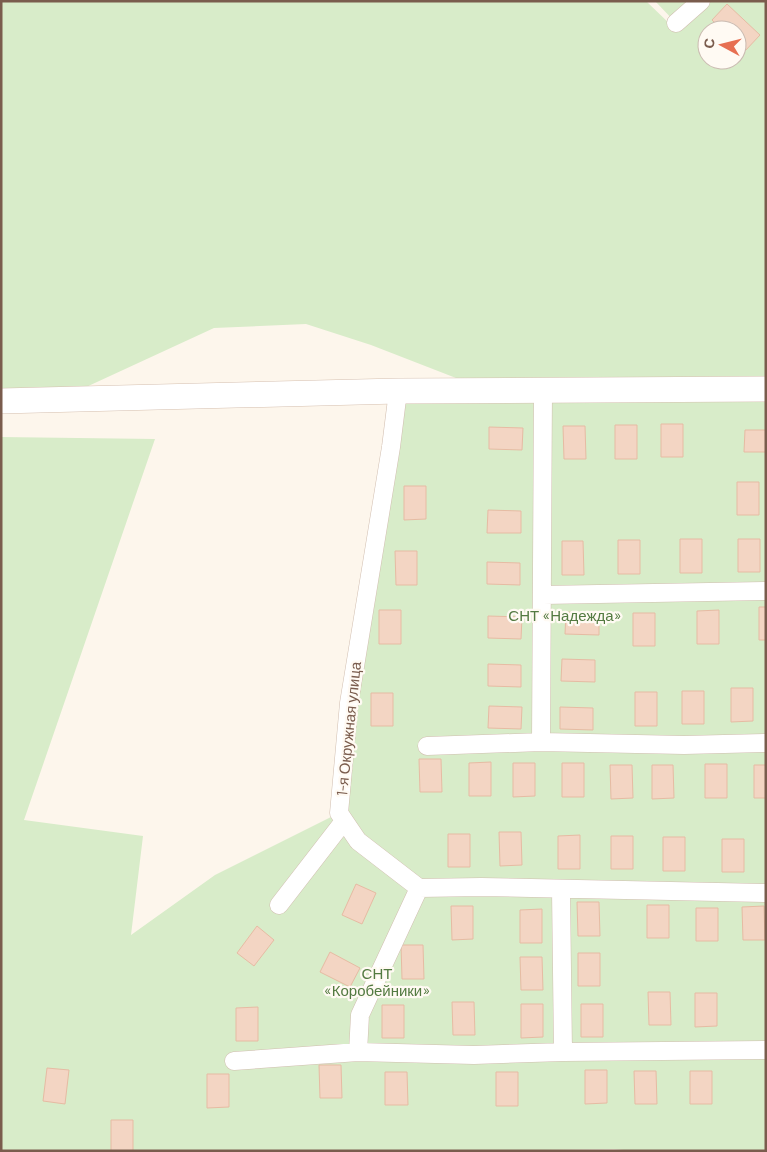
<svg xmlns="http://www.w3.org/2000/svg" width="767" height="1152" viewBox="0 0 767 1152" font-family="Barlow,sans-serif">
  <rect width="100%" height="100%" fill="#fdf6ec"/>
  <path fill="#d8ecc9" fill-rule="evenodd" d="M1,1H646L672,26L676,23L655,1H766V383H679L456,378L371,345L306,324L214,328L71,394L1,395ZM707,30H737V60H707Z
    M766,389V1151H633L614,1149L463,1151H1V437L155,439L24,820L143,836L131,935L215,875L339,813L398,391Z"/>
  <path fill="#f3d5c3" stroke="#e6bba3" d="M727,4L760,35L745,51L737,44V30H722L712,20Z
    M661,424H683V457H661Z
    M615,425H637V459H615Z
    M563,426H585L586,459H564Z
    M489,427L523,428L522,450L489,449Z
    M745,430H766V452H744Z
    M737,482H759V515H737Z
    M404,486H426V519L404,520Z
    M488,510L521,511V533H487Z
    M680,539H702V573H680Z
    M738,539H760V572H738Z
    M618,540H640V574H618Z
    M562,541H583L584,575H562Z
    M395,551H417V585H396Z
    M487,562L520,563V585L487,584Z
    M759,607H766V640H759Z
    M379,610H401V644H379Z
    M719,610V644H697V611Z
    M566,612L599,613V635L565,634Z
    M633,613H655V646H633Z
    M488,616L522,617L521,639L488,638Z
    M562,659L595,660V682L561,681Z
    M488,664L521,665V687L488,686Z
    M731,688H753V721L731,722Z
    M682,691H704V724H682Z
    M635,692H657V726H635Z
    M371,693H393V726H371Z
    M489,706L522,707L521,729L488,728Z
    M560,707L593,708V730L560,729Z
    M419,759H441L442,792H420Z
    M491,762V796H469V763Z
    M513,763H535V796L513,797Z
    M562,763H584V797H562Z
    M705,764H727V798H705Z
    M610,765H632L633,798L611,799Z
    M652,765H673L674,798L652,799Z
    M754,765H766V798H754Z
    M499,832H521L522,865L500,866Z
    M448,834H470V867H448Z
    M580,835V869H558V836Z
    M611,836H633V869H611Z
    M663,837H685V871H663Z
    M722,839H744V872H722Z
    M356,884L376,893L362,924L342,915Z
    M577,902H599L600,936H578Z
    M647,905H669V938H647Z
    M451,906H473V939L452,940Z
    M764,906L765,940H743L742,907Z
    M696,908H718V941H696Z
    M542,909V943H520V910Z
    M257,926L274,940L254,966L237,953Z
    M401,945H423L424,979H402Z
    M330,952L360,968L350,987L320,972Z
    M578,953H600V986H578Z
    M520,957H542L543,990H521Z
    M648,992H670L671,1025H649Z
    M695,993H717V1026L695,1027Z
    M452,1002H474L475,1035H453Z
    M521,1004H543V1037L521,1038Z
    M581,1004H603V1037H581Z
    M382,1005H404V1038H382Z
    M258,1007V1041H236V1008Z
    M319,1065H341L342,1098H320Z
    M47,1068L69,1070L65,1104L43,1101Z
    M585,1070H607V1103L585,1104Z
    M634,1071H656L657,1104H635Z
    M690,1071H712V1104H690Z
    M385,1072H407L408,1105H385Z
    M496,1072H518V1106H496Z
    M207,1074H229V1107L207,1108Z
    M111,1120H133V1151H111Z"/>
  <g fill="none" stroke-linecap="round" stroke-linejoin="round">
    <defs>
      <path id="street" d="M676,23L701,1
        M543,595L766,591
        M541,742L543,390
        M427,746L541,742L684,745L766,743
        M419,888L481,887L766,893
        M561,890L563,1052
        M279,905L344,821
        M358,1052L360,1015L419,888L358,841L339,813L349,703L391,447L398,391
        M234,1061L358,1052L474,1055L563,1052L766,1050"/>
      <path id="secondary" d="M1,401L398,391L766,389"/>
    </defs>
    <use href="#street" stroke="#d1beb0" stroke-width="19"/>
    <use href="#secondary" stroke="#d6c0b0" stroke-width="26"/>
    <use href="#street" stroke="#fff" stroke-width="18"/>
    <use href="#secondary" stroke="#fff" stroke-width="25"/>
  </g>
  <g text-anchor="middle" stroke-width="4.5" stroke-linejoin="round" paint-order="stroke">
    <g font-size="15" fill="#537a41" stroke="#fffaf3">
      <text x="565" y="621">СНТ «Надежда»</text>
      <text x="377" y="979">СНТ<tspan x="377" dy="17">«Коробейники»</tspan></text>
    </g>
    <g font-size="15" fill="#7a5c4d" stroke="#fffaf3">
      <text transform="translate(349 729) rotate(-84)" y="5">1-я Окружная улица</text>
    </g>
  </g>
  <rect width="767" height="1152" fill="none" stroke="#7a5c4d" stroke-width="5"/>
  <g transform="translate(722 45) rotate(277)"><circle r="24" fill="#fffaf3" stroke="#cabbb1"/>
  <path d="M0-4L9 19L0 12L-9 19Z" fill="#e76f51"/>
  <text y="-8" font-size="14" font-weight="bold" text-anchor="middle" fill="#7a5c4d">С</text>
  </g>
</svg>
